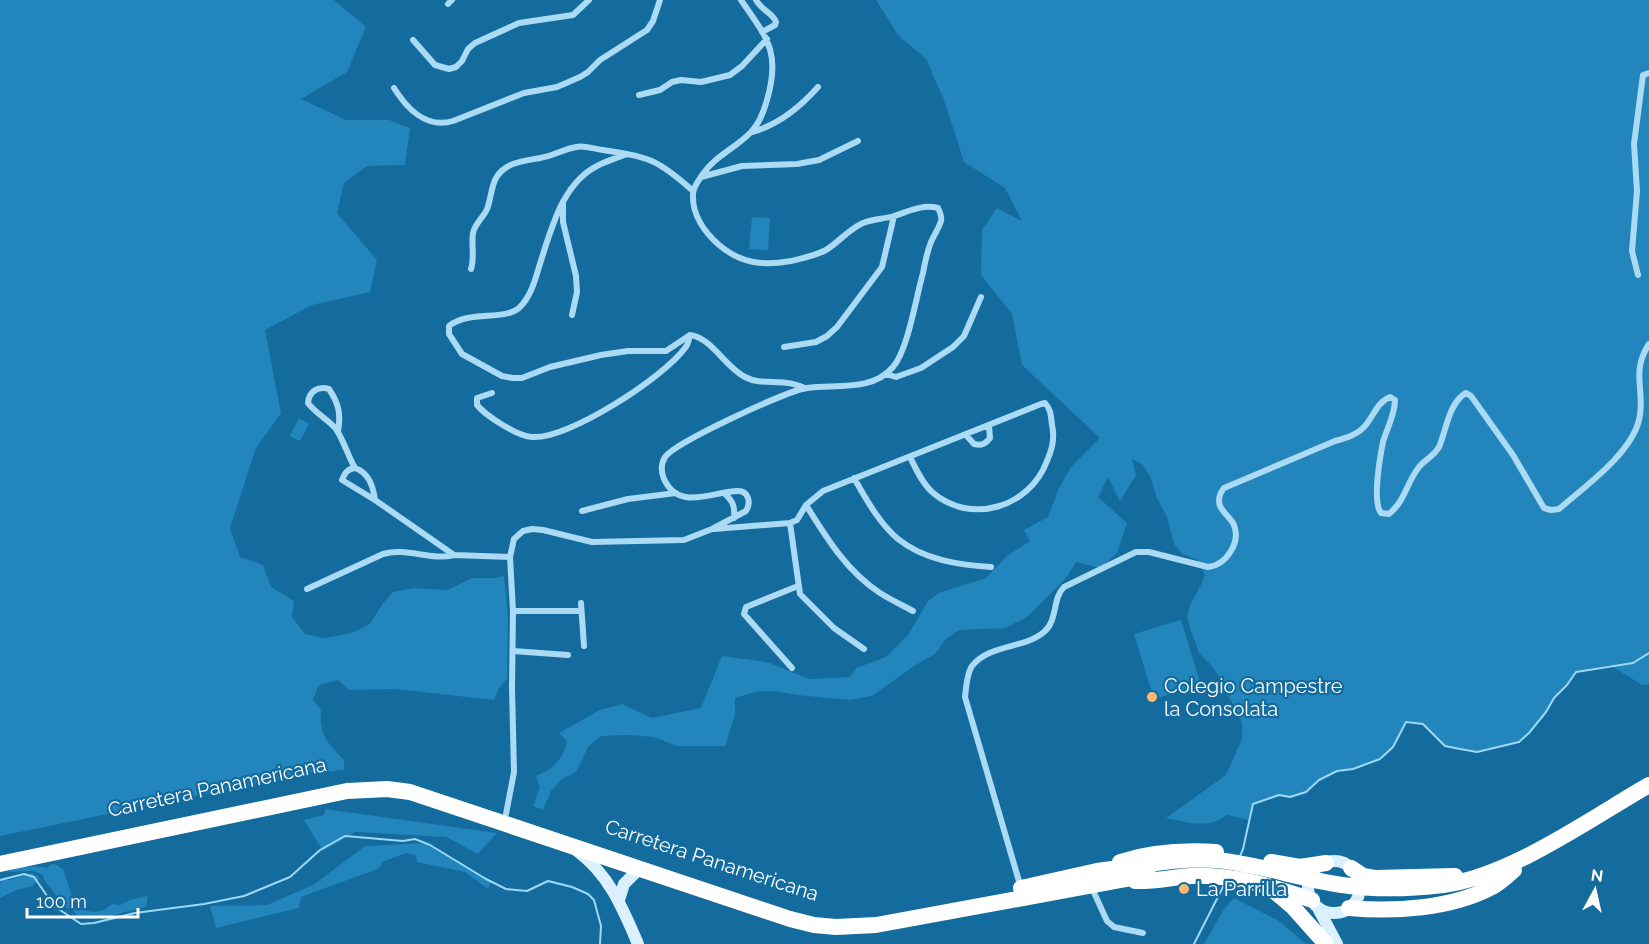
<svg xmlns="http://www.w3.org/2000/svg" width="1649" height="944" viewBox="0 0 1649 944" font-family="Raleway,sans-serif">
  <rect width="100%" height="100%" fill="#136b9e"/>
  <path fill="#2285bb" d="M0,0H334L366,27L347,72L301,99L346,120H389L410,128L405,165L367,166L344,183L337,213L377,260L370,292L312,305L265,330L281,413L256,448L230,528L240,557L263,565L271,587L294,601L292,617L305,634L324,638L352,633L370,624L383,603L393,592L413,588L447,590L472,578H496L504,576L508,615L507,679L499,688L494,700L395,689L349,690L338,680L319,685L313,700L321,710C319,734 328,744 344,760V770L304,774L0,836Z
    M876,0H1649V684L1642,685L1610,665L1576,672L1567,685L1554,698L1546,712L1529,732L1519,742L1477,752L1460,749L1445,746L1423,725L1406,722L1393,747L1380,759L1353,769L1337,771L1319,780L1306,792L1290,797L1279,795L1253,804L1249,820L1227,815C1208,830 1187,822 1166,818L1226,775L1242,739V723L1231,700L1224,692L1221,679L1211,665L1199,653L1190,628L1187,617L1190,605L1202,583L1205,575L1198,560L1182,554L1174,544L1167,517L1157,498L1150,476L1142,464L1132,459L1136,475L1120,501L1108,477L1098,497L1127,523L1117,553L1100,568L1076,562L1066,578L1027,617L1005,628L959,630L945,640L935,654L914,666L872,696L850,700L797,695L773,691L755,692L735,698V715L725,746H677L654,737L628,735L601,736L588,747L576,772L562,779L551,791L543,810L533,806L540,787L536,776C554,769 562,760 567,742L559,733L600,710L622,704L652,718L701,708L722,656L767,662L809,679L850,677L856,668L886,657L908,635L928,601L939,593L986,578L1007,556L1030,541L1024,530L1048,517L1059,488L1071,467L1100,438L1022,365L1012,314L981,275L982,230L997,208L1022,221L1005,188L964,162L944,100L926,59L898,35Z
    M752,217L770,218L768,250L749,249Z
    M299,418L309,424L300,441L290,436Z
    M1181,620L1201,685L1154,699L1134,634Z
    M325,809L497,833L478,854L446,837L355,832L323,851L304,820L324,815Z
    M425,843L491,881L488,889L465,872L417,862L416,855L406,853L382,862L380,868L301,897L299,908L216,928L210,906L267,905L313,885L365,846Z
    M55,864L63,869L75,906L87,911L95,912L104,910L112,904L120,905L130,900L148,896L146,907C132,910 94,922 82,918C76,916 75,912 71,910C60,904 61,905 55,894C51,887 44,883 43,875L33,871L7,872C19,865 34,866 48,868L50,865Z
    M32,873L39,877V880L34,884L33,886L17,890L0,898V883L3,880C14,881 22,875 32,873Z
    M1234,898L1279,921L1306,944H1204L1224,909Z"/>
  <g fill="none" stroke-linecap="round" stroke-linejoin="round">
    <path stroke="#9dd8f7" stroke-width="2" d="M1240,856L1243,849L1253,804L1279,795L1290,797L1306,792L1319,780L1337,771L1353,769L1380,759L1393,747L1406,722L1423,724L1445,746L1460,749L1477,752L1519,742L1529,733L1546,712L1554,698L1567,685L1576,672L1633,663L1649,653
      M0,880L24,874L34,877L54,906L81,924L94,923L135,913L204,904L244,896L290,877L320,850L345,836L403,841L415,839L430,845L486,879L506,889L527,891L548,881L572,887L588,894L594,900L601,926L600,944
      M1194,944L1224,885"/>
    <path stroke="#abdaf4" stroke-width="6" d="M756,0C761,10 773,13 776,22L775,25L762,32
      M448,4L452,0
      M413,40L435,65L449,69L456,67L462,61L468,49L475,43L519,23L573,15L589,0
      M394,88C407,109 427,129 453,121L524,93L557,87L580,77L588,72L600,60L647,30L653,21L660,0
      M639,95L660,90L672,82L681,80L701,82L730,75L742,66L767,39
      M752,132C778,125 801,106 818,87
      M627,154C619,157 610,160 601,164C562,181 551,230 539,267C535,281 530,298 519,308C504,321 469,310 449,326V334L462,354L502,376L513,378H522L550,367L601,355L628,351H666L690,335C712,338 725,367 745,377C758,384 773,381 787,383C793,383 799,386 805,388
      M701,177L742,166L797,164L819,160L858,141
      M563,204V222L576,276L577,292L572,315
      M471,269C475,256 471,245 473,233C475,223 484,217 487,209C491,199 491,187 496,178C505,162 524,161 540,158C553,156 564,149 576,147C585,145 593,149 603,150C649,157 657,159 692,190
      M1638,275L1632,251L1637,191L1634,144L1643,75L1649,73
      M784,347L816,342L827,336L837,327L882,267L894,216
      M886,374L896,377L921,368L953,347L964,336L981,297
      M492,393L477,398V405C486,416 517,436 532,437C568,440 664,377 685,348C688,345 689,340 690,335
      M338,432C341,414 339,404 329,389C318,386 309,391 308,403C316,414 328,419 336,429C344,441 348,456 355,468C347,469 345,473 342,480L375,500L454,555L510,557
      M966,435L974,444C982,446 985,444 990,438L989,426
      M355,468C369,473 373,486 375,500
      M854,478C866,499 879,523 898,539C924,560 959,565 991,567
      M724,493C733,501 735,506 734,518
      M806,505C826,537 847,572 880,593C891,600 902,605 913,611
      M582,511L628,499L676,493
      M790,523L800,594L834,628L864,649
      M714,529L790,523L797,520L806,505L823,491L1041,404L1045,403C1051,409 1051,417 1052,425C1055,437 1052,450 1047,461C1030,507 971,526 932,492C922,483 916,469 910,457
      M307,589L383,554C407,547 430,561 454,555
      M581,603L584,646
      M513,611H581
      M513,651L568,655
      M792,668L744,614L746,607L798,586
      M506,814L514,772L512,687L513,611L510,557L514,539L523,531L532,529L543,530L592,542L684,540L712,529L746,511C751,503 749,491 738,491C714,491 679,512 664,479C661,472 661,464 665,457C676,442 786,391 807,388C835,384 872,392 893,367C908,350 916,297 923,273C925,262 927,252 931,242C934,235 939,228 941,221C942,217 940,212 938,208C922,204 910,211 894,216C884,219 873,219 863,223C849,229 839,242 826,250C815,256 803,258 791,261C763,266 742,264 719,245C704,232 692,214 693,194C693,187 699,180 703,174C715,156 736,148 751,132C759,124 764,111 767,100C781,52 767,38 741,0
      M1091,886L1107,921L1114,927L1143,933
      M1021,888L965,697C966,688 967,673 972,666C989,644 1024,649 1044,632C1058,620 1052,599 1064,587L1136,552H1149L1208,567C1226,565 1241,543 1234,525C1231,518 1223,513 1220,506C1218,500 1220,493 1224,488L1335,441C1346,438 1357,435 1365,426C1373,417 1377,402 1390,397L1395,400C1395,415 1387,428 1383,442C1380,457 1372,502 1381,513L1389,514C1405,501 1407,482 1419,467C1426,459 1434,456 1439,447C1446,431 1449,402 1466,393L1471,396L1513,455L1544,508L1551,510L1559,509C1584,487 1631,454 1639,420C1646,392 1630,373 1649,344"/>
    <path stroke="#daf0fd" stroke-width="12" d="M577,851C609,874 623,909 638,944
      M1308 887a26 26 0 1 1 52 0a26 26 0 1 1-52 0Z
      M619,900L624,884L639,869
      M1318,908L1337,944"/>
    <path stroke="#fff" stroke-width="16" d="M1120,862C1151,852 1184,850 1216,852
      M1271,862L1300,867L1326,863
      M0,864L347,791L387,789L410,792L790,919L814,925L836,927L876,925L1148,875
      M1351,868L1363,876L1375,878L1455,876
      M1135,881C1154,882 1173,877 1192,876C1233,874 1273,887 1312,900
      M1443,885C1509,877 1590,819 1649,785
      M1021,888L1097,871L1134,866
      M1274,891L1292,906L1326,944
      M1349,908C1394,912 1451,909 1492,887C1500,883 1507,876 1514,870"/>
    <path stroke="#fff" stroke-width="16" d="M1143,865C1167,861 1192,858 1216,860C1259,864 1300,879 1342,885C1376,890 1409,889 1443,885"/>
  </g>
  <g fill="#ffb86d" stroke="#136b9e" stroke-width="2">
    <circle cx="1152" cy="697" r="6"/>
    <circle cx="1184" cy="889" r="6"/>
  </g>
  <g text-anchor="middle" stroke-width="4.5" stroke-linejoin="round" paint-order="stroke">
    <g font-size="20" fill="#fff" stroke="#136b9e" text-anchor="start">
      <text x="1164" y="693">Colegio Campestre<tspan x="1164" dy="23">la Consolata</tspan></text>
      <text x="1196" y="896">La Parrilla</text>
    </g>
    <g font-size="20" fill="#fff" stroke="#136b9e">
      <text transform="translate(217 787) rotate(-12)" y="7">Carretera Panamericana</text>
      <text transform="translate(712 860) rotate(18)" y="7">Carretera Panamericana</text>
    </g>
  </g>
  <g transform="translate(1595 890) rotate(8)" stroke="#136b9e" stroke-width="4.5" paint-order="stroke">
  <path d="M0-4.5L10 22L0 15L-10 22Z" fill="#ffffff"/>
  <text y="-9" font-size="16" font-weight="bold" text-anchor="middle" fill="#ffffff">N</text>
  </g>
  <path d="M27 908v9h111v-9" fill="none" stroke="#ffffff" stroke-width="3"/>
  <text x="36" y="908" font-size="18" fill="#ffffff" stroke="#136b9e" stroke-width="4.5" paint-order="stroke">100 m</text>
</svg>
